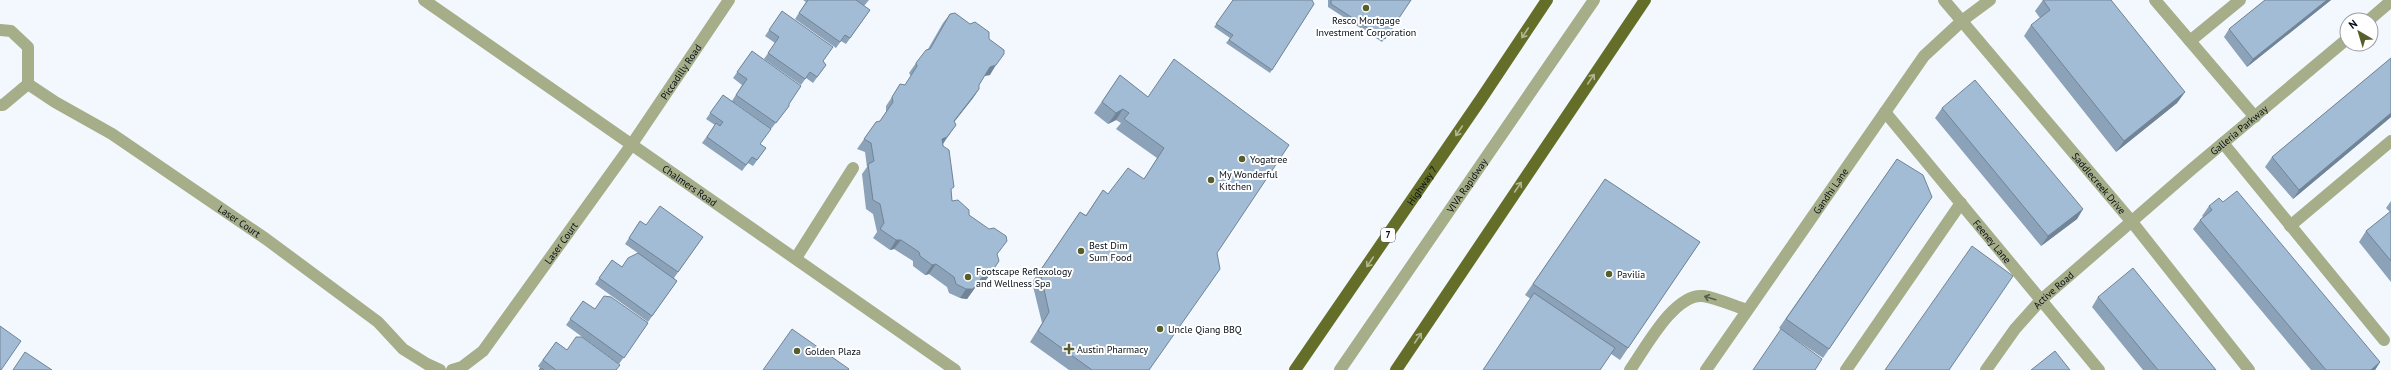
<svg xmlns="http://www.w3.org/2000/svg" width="2391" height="370" viewBox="0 0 2391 370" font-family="'PT Sans',sans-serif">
  <rect width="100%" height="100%" fill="#f2f8fd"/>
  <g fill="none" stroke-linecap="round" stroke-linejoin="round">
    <g stroke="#a6ad89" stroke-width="12">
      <path id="s1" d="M424,0L955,370"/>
      <path id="s2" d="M1944,0L2132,222L2249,370"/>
      <path d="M2155,0L2255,117"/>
      <path d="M2369,20L2391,1"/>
      <path d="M0,30L11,31L28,47V84L3,105H0"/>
      <path d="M2190,41L2240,0"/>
      <path id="s3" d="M28,84L55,102L112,134L266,239L378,322L403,349L427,364L440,370"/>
      <path id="s4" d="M1885,112L2099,370"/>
      <path d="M2223,143L2384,340"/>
      <path d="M2290,226L2391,141"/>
      <path d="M796,258L853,168"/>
      <path id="s5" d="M452,370L462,367L483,351L632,144L729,0"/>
      <path id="s6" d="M1340,370L1594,0"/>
      <path d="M1630,370C1645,349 1674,293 1703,296C1717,298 1734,306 1747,310"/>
      <path id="s7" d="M1706,370L1924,56L1963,20L1990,0"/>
      <path d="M1846,370L1961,203"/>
      <path id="s8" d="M1986,370L2015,329L2041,300L2192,169L2347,39"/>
    </g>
    <g stroke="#656e28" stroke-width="12">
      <path id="s9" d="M1295,370L1481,99L1547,0"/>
      <path d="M1396,370L1645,0"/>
    </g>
  </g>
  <path fill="#8ba2b8" d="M803,0H869L864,6L870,10L846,44L841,41L836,48L795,19L806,2Z
    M1233,0L1314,4L1270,73L1226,43L1230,38L1214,27Z
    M1328,0H1411L1382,42L1328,7Z
    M2043,0L2185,92L2177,103L2116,152L2024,36L2031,25L2040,18L2035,11Z
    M2265,0H2331L2247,67L2224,37L2229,29Z
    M782,11L826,65L813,83L806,78L801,85L764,59L775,43L765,36Z
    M950,14L990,75L984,76L979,85V89L973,98L954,122L956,125L943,144L952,201L969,215L997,255L989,276L982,285H977L967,299L960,298L949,293L947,287L929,274L925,275L913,266V261L894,249L890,250L873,238L877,232L873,214L866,209L862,174L867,167L865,152L857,149L876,122L880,121L886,112V106L894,94L900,84L905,85L911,76L909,73L916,63L928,49L943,23Z
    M752,51L789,104V106L771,129L735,103L760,144L766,148L753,166L748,163L742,171L702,143L715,125L706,119L723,95L732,101L742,85L733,78Z
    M2391,58V117L2293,199L2265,167L2272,157Z
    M1120,75L1148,97L1217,253L1149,370H1069L1030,342L1042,323L1032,282L1080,212L1086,215L1103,190L1108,194L1144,179L1157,158L1116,129L1121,123L1116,120L1108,124L1094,113Z
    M1942,108L2083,209L2077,219L2041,246L1935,118Z
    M1897,159L1932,197L1823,358L1779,328Z
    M1605,179L1700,242L1620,360L1525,295Z
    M2391,201V282L2359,242L2366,231L2390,212L2386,208Z
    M2223,202L2380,362L2375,370H2311L2193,229L2200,220L2203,217L2202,216L2209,206Z
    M640,221L646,225L703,237L674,278L677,281L648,322L595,284L612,260L622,267L638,253L625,244Z
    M2098,297L2216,370H2143L2092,307Z
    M583,301L594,309L648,323L619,364L566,325Z
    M556,342L567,350L616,370H539L540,368L538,366Z"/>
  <path fill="#718496" d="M2327,0H2331L2247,67L2253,59Z
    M996,65L990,75L983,76L990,67Z
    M979,89L973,98L947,131L954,121Z
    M2185,92L2177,103L2116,152L2124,141Z
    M1123,109L1116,120L1108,124L1116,113Z
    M2391,113V117L2293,199L2299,190Z
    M947,137L941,147L942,139Z
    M2083,209L2077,219L2041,246L2048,236Z
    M896,240H901L894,249L890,250Z
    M936,264L929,274L925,275L932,265Z
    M984,275L989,276L982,285H977L967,299L960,298L966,289Z
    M2380,362L2375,370H2371Z"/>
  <path fill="#a2bcd6" stroke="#718496" d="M808,0H856L870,10L850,38L845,35L840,42L799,13Z
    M1233,0H1312L1314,4L1272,70L1229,40L1233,35L1216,24Z
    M1331,0H1411L1385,39L1331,4Z
    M2043,0H2111L2185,92L2124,141L2031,25L2050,10Z
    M2265,0H2327L2253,59L2229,29Z
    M782,11L833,47L823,61L826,65L817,77L810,72L805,79L768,53L779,37L769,30Z
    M955,13L970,24L975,22L989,32V39L1004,50V54L996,65L990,67L979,85V89L954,121L956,125L947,137L942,139L943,146L949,150L954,187L951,189L952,201L958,200L969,210V215L989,229L994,228L1006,236L1007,241L997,254L999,261L989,276L984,275L973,289H966L956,284L954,277L936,264L932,265L920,256L919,252L901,240H896L880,229L884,223L880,204L873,200L868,164L874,161L871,143L864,139L876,122L880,121L893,102L892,97L900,84L905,85L917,66L916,63L926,50L930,49L950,14Z
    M752,51L801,86L789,104V106L776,123L736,95L747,79L737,72Z
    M2391,58V113L2299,190L2272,157Z
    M1174,59L1289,145L1217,253L1220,269L1149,370H1092L1038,331L1049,312L1040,271L1080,212L1086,216L1103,190L1108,194L1128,168L1144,179L1164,148L1124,119L1129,113L1123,109L1116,113L1102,102L1120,75L1148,97Z
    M1975,80L2083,209L2048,236L1942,108Z
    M723,95L771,129L760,144L766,148L757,160L752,157L746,165L707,137L716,123L720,126L723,122L710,113Z
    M1897,159L1923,175L1932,197L1829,349L1786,319Z
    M1605,179L1700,242L1628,348L1533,284Z
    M2237,191L2380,362L2371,370H2326L2200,220L2212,210L2209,206L2219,198L2223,202Z
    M660,206L703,237L678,272L629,238L640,221L646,225Z
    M2391,211V261L2366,231Z
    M1972,246L2013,276L1949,370H1885Z
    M638,253L677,281L652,316L599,278L612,260L622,267L628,258Z
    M2133,268L2216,370H2158L2098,297Z
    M1534,293L1615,348L1600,370H1483Z
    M604,296L611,297L648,323L624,358L570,319L583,301L595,309Z
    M0,326L21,341L1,370H0Z
    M792,329L849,369L848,370H763Z
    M1781,329L1822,359L1815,370H1753Z
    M576,337H582L620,365L616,370H556L543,360L556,342L567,350Z
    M2055,351L2070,370H2031Z
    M25,352L52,370H13Z
    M541,368L544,370H539Z"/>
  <defs><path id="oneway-shaft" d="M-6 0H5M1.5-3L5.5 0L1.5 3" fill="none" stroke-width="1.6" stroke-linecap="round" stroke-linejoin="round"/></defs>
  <g stroke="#b2b694">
    <use href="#oneway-shaft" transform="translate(1525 33) rotate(123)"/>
    <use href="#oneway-shaft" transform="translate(1591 79) rotate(-56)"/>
    <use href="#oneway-shaft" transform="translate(1459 131) rotate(124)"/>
    <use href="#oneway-shaft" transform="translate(1518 187) rotate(-56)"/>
    <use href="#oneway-shaft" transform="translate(1370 262) rotate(124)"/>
    <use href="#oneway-shaft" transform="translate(1418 338) rotate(-56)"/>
  </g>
  <use stroke="#565e50" href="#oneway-shaft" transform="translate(1710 298) rotate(-163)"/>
  <g fill="#575e2c" stroke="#fff" stroke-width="1.5">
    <circle cx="1366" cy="8" r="4"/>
    <circle cx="1242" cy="159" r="4"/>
    <circle cx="1211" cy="180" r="4"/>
    <circle cx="1081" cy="251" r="4"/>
    <circle cx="1609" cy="274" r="4"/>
    <circle cx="968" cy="277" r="4"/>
    <circle cx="1160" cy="329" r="4"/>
    <path d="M1067 343h4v4h4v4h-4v4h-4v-4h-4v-4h4z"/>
    <circle cx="797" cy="351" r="4"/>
  </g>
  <g text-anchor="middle" stroke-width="4" stroke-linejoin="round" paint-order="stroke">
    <rect fill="#fff" stroke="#51565d" stroke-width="1" x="1381" y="228" width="14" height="14" rx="3"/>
    <g font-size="9" font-weight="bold" fill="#060e17">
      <text x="1388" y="238">7</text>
    </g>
    <g font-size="10" fill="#060e17" stroke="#fff" text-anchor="start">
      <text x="1366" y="24" text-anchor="middle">Resco Mortgage<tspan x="1366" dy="12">Investment Corporation</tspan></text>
      <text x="1250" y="163">Yogatree</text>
      <text x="1219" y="178">My Wonderful<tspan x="1219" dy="12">Kitchen</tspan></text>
      <text x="1089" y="249">Best Dim<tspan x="1089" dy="12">Sum Food</tspan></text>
      <text x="976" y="275">Footscape Reflexology<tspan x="976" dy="12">and Wellness Spa</tspan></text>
      <text x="1617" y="278">Pavilia</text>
      <text x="1168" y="333">Uncle Qiang BBQ</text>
      <text x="1077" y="353">Austin Pharmacy</text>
      <text x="805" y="355">Golden Plaza</text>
    </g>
    <g font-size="10" fill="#060e17" stroke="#fff">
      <text dy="4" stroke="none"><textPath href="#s5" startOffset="379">Piccadilly Road</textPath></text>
      <text dy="4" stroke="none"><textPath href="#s8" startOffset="350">Galleria Parkway</textPath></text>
      <text dy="4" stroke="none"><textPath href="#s2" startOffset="240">Saddlecreek Drive</textPath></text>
      <text dy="4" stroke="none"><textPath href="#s1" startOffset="324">Chalmers Road</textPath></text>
      <text dy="4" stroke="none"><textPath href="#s6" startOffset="224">VIVA Rapidway</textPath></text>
      <text dy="4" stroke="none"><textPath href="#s9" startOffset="224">Highway 7</textPath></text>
      <text dy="4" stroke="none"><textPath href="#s7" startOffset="218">Gandhi Lane</textPath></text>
      <text dy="4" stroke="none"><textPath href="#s3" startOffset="252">Laser Court</textPath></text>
      <text dy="4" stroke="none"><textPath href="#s4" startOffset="168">Feeney Lane</textPath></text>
      <text dy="4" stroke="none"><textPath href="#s5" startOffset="170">Laser Court</textPath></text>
      <text dy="4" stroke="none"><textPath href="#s8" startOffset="105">Active Road</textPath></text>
    </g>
  </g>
  <g transform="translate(2359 32) rotate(322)"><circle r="19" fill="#ffffff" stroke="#9b9fa2"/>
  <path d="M0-3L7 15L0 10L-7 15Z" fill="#575e2c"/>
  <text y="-6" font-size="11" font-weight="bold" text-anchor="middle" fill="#060e17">N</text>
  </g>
</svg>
